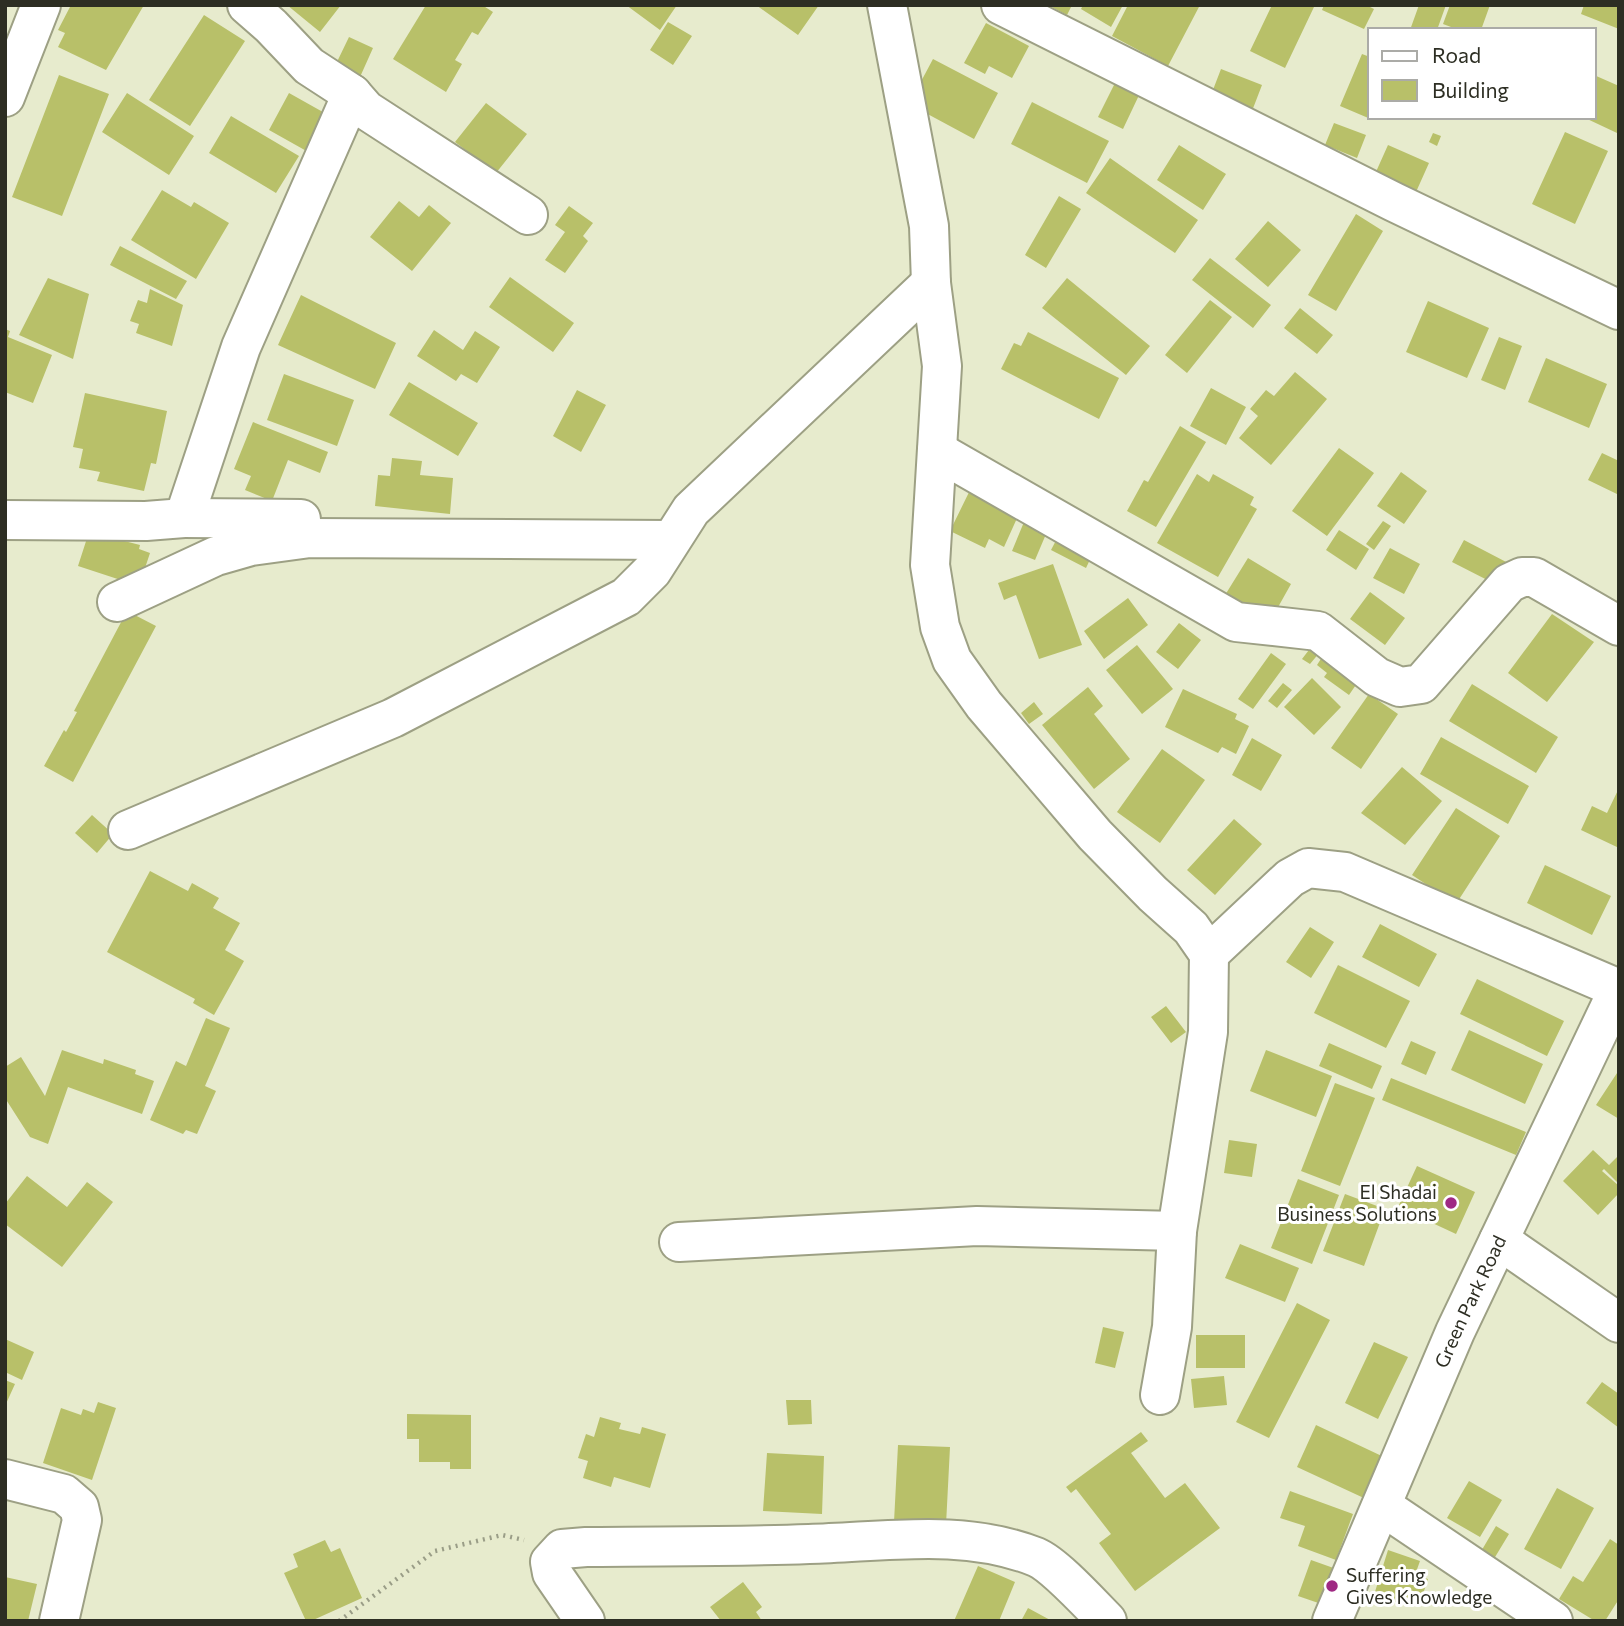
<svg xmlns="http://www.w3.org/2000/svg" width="1624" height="1626" viewBox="0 0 1624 1626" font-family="Commissioner,sans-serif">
  <rect width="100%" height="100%" fill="#e7ebcd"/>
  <path fill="#b8c069" d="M71,5H144L106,70L58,47L65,33L58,30Z
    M287,5H341L320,32Z
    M426,5H482L493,12L478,35L472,32L455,60L462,64L446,92L393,59Z
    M626,5H677L660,30Z
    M756,5H819L798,35Z
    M1048,5H1072L1067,15Z
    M1083,5H1123L1111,27L1081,9Z
    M1128,5H1200L1168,66L1112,36Z
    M1272,5L1314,7L1285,68L1250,51Z
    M1324,5H1366L1374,9L1364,29L1322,10Z
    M1419,5H1446L1437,30H1410Z
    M1450,5H1490L1481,30H1459L1443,24Z
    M1584,5H1619V29L1581,14Z
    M204,15L245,41L190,126L149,100Z
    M668,22L692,36L673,65L650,50Z
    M986,23L1029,46L1012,78L989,66L985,74L964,63Z
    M349,37L373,48L360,77L335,66Z
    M1362,54L1370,57V117H1374L1373,120L1340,106Z
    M933,59L998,93L974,139L909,104Z
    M1221,69L1262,85L1252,111L1211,95Z
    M59,75L109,94L62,216L12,197Z
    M1594,75L1619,86L1617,133L1583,117H1594Z
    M1117,79L1141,91L1123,129L1098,117Z
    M127,93L194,136L169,175L102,132Z
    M289,93L330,116L310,153L269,130Z
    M1032,102L1109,141L1087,183L1011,144Z
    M486,103L527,134L496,173L455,142Z
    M231,116L299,156L276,193L209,153Z
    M1334,123L1366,135L1357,158L1325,145Z
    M1565,132L1608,151L1575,224L1532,204Z
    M1433,133L1441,136L1437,146L1429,142Z
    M1179,145L1226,174L1203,210L1157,180Z
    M1388,145L1429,163L1416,192L1375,174Z
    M1110,158L1198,220L1175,253L1086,193Z
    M162,190L191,207L194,202L229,223L196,279L131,240Z
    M1059,196L1081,209L1046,268L1025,255Z
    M399,201L419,217L429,205L451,223L412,271L370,237Z
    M569,206L593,223L583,236L588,241L565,273L545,260L565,232L555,225Z
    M1356,214L1383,231L1336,311L1308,295Z
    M1268,221L1301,250L1268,287L1235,259Z
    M120,246L187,281L176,299L110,265Z
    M1210,258L1271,305L1253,328L1192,280Z
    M510,277L574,323L553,352L489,307Z
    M48,278L89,294L73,359L19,335Z
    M1067,278L1150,346L1126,375L1042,308Z
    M150,289L183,305L172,346L136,333L139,324L130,321L138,300L147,303Z
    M301,295L396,343L375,389L278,345Z
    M1210,300L1232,317L1187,373L1165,355Z
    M1428,301L1489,328L1467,378L1406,352Z
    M1300,308L1333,335L1317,354L1284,328Z
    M5,329L10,331L8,337L52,355L33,403L5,392Z
    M434,330L463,350L475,331L500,347L477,383L461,374L456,381L417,356Z
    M1028,332L1119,378L1099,419L1001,369L1014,343L1021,346Z
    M1499,337L1522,346L1505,390L1481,380Z
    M1546,358L1607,384L1589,428L1528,402Z
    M1295,372L1327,399L1271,465L1239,438L1258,416L1250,409L1266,390L1274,396Z
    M284,374L354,400L337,446L267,420Z
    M409,382L478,423L458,456L389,415Z
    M1211,388L1246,407L1226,445L1190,426Z
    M577,390L606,405L581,452L553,436Z
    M85,393L167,411L156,464L151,463L144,491L97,481L100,472L79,468L83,449L73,447Z
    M253,422L328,452L320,473L288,460L272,501L245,490L251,476L234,469Z
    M1180,426L1206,442L1156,527L1127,511L1144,480L1148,482Z
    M1339,448L1374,473L1327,536L1292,511Z
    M1602,453L1619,461V495L1588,480Z
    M392,458L422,461L420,475L453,478L450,514L375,506L378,475L390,476Z
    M1401,472L1427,491L1404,524L1377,506Z
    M1197,474L1209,482L1213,474L1254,497L1250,505L1257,509L1218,577L1157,543Z
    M975,480L1023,505L1004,547L989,539L985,548L950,531Z
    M1029,510L1052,520L1035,560L1012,551Z
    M1383,521L1391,526L1374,550L1366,544Z
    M1062,529L1096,547L1086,568L1051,550Z
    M1339,530L1369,549L1356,570L1326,550Z
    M89,532L140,545L139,549L150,553L139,586L78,566Z
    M1464,540L1510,564L1499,586L1452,562Z
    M1390,548L1420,564L1404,594L1373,578Z
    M1248,558L1291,584L1277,609L1222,600Z
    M1053,564L1082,645L1039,659L1016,595L1004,600L998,583Z
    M1370,592L1405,618L1385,645L1350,619Z
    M1128,598L1148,625L1104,659L1084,631Z
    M127,611L156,626L73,782L44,766L64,730L66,732L77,712L74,711Z
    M1552,614L1594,642L1547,702L1508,673Z
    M1179,623L1201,640L1178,669L1156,652Z
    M1137,645L1173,689L1142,714L1106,670Z
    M1312,646L1320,652L1310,664L1302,659Z
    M1326,651L1362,676L1349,695L1324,677L1327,673L1317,665Z
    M1271,653L1286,664L1253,709L1238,699Z
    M1312,678L1341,707L1314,735L1284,707Z
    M1283,683L1292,690L1277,708L1268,701Z
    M1472,684L1558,737L1536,773L1449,721Z
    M1088,687L1103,706L1094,714L1130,759L1094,789L1042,725Z
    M1183,689L1237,714L1235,719L1249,726L1236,754L1222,747L1218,753L1165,727Z
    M1369,694L1398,714L1361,769L1331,748Z
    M1034,702L1043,714L1029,724L1021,713Z
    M1441,737L1529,786L1508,824L1420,774Z
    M1252,738L1282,755L1261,791L1232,775Z
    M1162,749L1205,780L1160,843L1117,812Z
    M1402,767L1442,801L1405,845L1361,813Z
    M1619,788V848L1581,830L1592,806L1607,813Z
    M1456,808L1500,836L1456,904L1412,875Z
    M92,815L113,834L97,853L75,833Z
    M1234,819L1262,844L1215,895L1187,870Z
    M1545,865L1611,896L1592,935L1527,903Z
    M150,871L188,891L192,883L219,898L213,908L240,923L225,950L244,961L214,1015L193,1003L195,999L107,952Z
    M1380,924L1437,954L1419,987L1362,957Z
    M1310,927L1334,942L1311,978L1286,962Z
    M1338,965L1410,1001L1386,1048L1314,1013Z
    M1477,979L1564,1021L1547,1056L1460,1014Z
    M1166,1006L1186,1032L1171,1043L1151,1017Z
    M206,1018L230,1028L205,1086L216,1091L197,1134L186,1130L183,1134L150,1120L176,1061L186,1066Z
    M1469,1030L1543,1064L1525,1104L1451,1070Z
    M1411,1041L1436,1052L1426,1075L1401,1064Z
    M1329,1043L1382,1066L1372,1089L1319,1066Z
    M62,1050L103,1064L104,1059L136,1070L135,1074L154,1081L142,1114L68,1087L48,1144L30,1137L5,1098V1067L21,1057L45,1096Z
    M1266,1050L1332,1076L1316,1117L1250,1091Z
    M1619,1070V1119L1596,1105Z
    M1391,1078L1526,1132L1516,1155L1382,1100Z
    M1335,1083L1375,1098L1340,1186L1301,1171Z
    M1229,1140L1257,1144L1252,1177L1224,1173Z
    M1593,1150L1609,1165L1619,1155V1184L1604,1169L1602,1171L1619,1186V1193L1598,1215L1563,1181Z
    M1417,1166L1475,1192L1456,1234L1398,1207Z
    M27,1176L67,1207L87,1182L113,1202L62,1267L5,1224V1204Z
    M1298,1179L1339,1195L1312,1264L1271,1248Z
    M1345,1194L1385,1209L1364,1266L1323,1251Z
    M1240,1244L1299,1268L1285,1302L1225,1278Z
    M1297,1303L1330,1320L1269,1438L1236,1422Z
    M1103,1327L1124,1332L1115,1368L1095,1363Z
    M1196,1335H1245V1368H1196Z
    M5,1339L34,1352L22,1380L5,1372Z
    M1374,1342L1408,1357L1378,1419L1345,1403Z
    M1224,1376L1227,1405L1194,1408L1191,1379Z
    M5,1380L15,1384L5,1406Z
    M1602,1382L1619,1394V1428L1586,1403Z
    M786,1400H811L812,1424L788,1425Z
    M98,1402L116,1408L92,1480L43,1463L61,1408L81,1415L83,1409L94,1413Z
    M407,1414L471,1415V1469H450V1462H419V1439H407Z
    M600,1417L621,1423L619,1429L640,1434L642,1427L666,1434L650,1488L614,1477L611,1487L583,1478L588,1461L578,1458L586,1434L594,1437Z
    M1316,1425L1386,1458L1366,1499L1297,1467Z
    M1141,1432L1148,1441L1131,1453L1165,1498L1185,1483L1220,1528L1135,1591L1099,1543L1111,1534L1076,1489L1071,1493L1066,1487Z
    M898,1445L950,1447L946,1525L894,1522Z
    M767,1453L824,1456L822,1514L763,1511Z
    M1469,1481L1502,1500L1480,1537L1447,1518Z
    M1557,1488L1594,1508L1561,1569L1524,1549Z
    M1290,1491L1353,1514L1336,1560L1298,1546L1305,1526L1280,1518Z
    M1496,1526L1509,1534L1486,1572L1473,1565Z
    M1610,1539L1619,1545V1599L1605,1621H1595L1559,1599L1573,1576L1583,1582Z
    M325,1540L331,1552L340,1548L362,1598L311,1621H306L284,1573L298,1567L293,1554Z
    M1388,1550L1420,1561L1415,1575L1428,1579L1423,1594L1410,1590L1405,1605L1374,1595Z
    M1311,1560L1342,1571L1330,1607L1298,1596Z
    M978,1566L1015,1582L999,1621H954Z
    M5,1577L37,1584L28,1621H5Z
    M743,1582L762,1607L756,1612L762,1621H721L710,1607Z
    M1028,1608L1052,1621H1021Z"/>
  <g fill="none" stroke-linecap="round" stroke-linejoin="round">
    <defs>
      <g id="minor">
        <path d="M887,5L929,226L931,283L942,366L930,565L940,627L952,660L984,705L1095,835L1153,894L1191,928L1209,954L1208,1032L1177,1231L1172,1327L1160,1395"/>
        <path d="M1001,5L1394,202L1619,310"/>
        <path d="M352,94L366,110L528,215"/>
        <path d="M5,97L41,5"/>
        <path d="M937,451L1236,622L1318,631L1377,677L1400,687L1421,684L1509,583L1522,577H1534L1619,626"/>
        <path d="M184,518L301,519"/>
        <path d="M5,520L146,521L184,518L241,347L352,94L309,66L271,26L247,5"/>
        <path d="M117,602L216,556L251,546L310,538L670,540"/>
        <path d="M128,830L393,718L626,597L652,571L691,510L931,283"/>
        <path d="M1209,954L1290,878L1308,868L1345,872L1619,989"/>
        <path d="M1499,1240L1619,1323"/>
        <path d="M679,1242L977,1226L1177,1231"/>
        <path d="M5,1479L64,1494L79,1507L82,1520L59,1621"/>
        <path d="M1382,1506L1553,1621"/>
        <path d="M585,1621L552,1573L550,1562L562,1549L586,1547C660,1546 735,1547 809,1544C885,1542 963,1528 1036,1557C1055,1565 1091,1605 1107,1621"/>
        <path id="s1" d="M1332,1621L1455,1332L1619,988"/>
      </g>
    </defs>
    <use href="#minor" stroke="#9da084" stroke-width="42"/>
    <path stroke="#9a9d87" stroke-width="4.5" stroke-dasharray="2 5" stroke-linecap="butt" d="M339,1621L435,1551L502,1535L524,1540"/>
    <use href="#minor" stroke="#fff" stroke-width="38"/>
  </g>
  <g fill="#9f2983" stroke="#fff" stroke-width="2.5">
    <circle cx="1451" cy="1203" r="7"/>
    <circle cx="1332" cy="1586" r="7"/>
  </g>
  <g text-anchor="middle" stroke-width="6" stroke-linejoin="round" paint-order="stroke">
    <g font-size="19" fill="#2d2e23" stroke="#fff" text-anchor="end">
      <text x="1437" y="1199">El Shadai<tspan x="1437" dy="22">Business Solutions</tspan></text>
      <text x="1346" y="1582" text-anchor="start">Suffering<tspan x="1346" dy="22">Gives Knowledge</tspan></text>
    </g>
    <g font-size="19" fill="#2d2e23" stroke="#fff">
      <text dy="7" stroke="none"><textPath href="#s1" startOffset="348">Green Park Road</textPath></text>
    </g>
  </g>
  <rect width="1624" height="1626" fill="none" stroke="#2d2e23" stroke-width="14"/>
  <rect x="1368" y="28" width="228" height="91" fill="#ffffff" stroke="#ababa7" stroke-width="2"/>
  <rect x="1382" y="51" width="35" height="10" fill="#ffffff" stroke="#ababa7" stroke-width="2"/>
  <text x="1432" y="63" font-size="21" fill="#2d2e23">Road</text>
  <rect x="1382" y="80" width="35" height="21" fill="#b8c069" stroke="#ababa7" stroke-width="2"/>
  <text x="1432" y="98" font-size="21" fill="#2d2e23">Building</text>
</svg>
